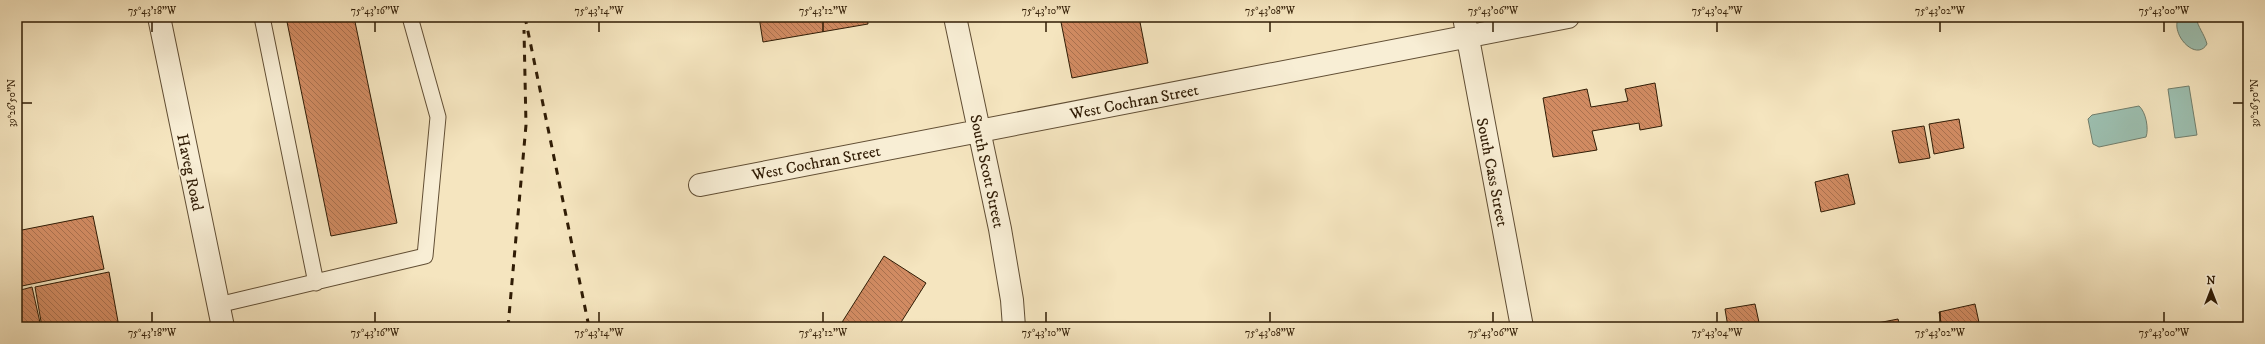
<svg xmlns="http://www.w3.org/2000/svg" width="2265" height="344" viewBox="0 0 2265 344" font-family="'IM FELL DW Pica',serif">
  <defs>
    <pattern id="building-back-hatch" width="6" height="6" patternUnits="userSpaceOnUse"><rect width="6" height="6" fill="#d18b62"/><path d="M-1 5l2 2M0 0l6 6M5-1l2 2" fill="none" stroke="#aa714f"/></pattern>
  </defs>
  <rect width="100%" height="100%" fill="#f5e5bf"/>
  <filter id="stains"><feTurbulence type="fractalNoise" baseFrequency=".005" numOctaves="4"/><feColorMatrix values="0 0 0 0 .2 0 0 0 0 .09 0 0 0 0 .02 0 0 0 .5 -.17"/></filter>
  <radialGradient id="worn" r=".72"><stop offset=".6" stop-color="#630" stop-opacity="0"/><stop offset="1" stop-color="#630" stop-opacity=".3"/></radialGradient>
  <path fill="#9cbfb0" stroke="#717e6c" d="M2179,17H2196C2198,28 2204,33 2207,44C2196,63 2169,33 2179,17Z
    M2189,86L2197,135L2175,138L2168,89Z
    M2139,106C2146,112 2149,129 2146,137L2099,147L2093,144L2088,119L2092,115Z"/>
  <path fill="url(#building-back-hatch)" stroke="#301c05" d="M286,17H354L397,223L331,236Z
    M759,17H867L868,24L763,42Z
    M1060,17H1139L1148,63L1072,78Z
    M1655,83L1662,126L1640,130L1639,123L1592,131L1597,150L1553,157L1543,98L1587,89L1591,107L1628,101L1625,89Z
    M1959,119L1964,148L1934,154L1929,124Z
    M1924,126L1930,158L1899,163L1892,131Z
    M1848,174L1855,204L1821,212L1815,182Z
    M93,216L104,269L17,287V231Z
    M884,256L926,283L898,327H839Z
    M109,272L119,327H42L35,287Z
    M32,287L41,327H17V291Z
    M1755,304L1760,327H1728L1725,309Z
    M1975,304L1980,327H1942L1939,312Z
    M1898,319L1900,327H1862V326Z"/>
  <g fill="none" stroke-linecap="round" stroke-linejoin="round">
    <defs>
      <path id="service" d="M262,17L316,283
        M218,305L425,256L438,117L410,17"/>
      <path id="minor" d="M159,17L223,327
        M955,17L1000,229L1012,300L1014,327
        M1464,17L1522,327
        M700,185L1568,17"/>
    </defs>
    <use href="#service" stroke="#614e34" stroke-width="17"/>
    <use href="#minor" stroke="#614e34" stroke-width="24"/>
    <use href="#service" stroke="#f8eed5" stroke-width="15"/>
    <use href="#minor" stroke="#f8eed5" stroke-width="22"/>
    <path stroke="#301c05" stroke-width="3" stroke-dasharray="7 7" stroke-linecap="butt" d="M525,17L589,327
      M508,327L526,125L524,30"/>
  </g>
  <path fill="none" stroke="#301c05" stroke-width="1.5" d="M152,22V32M375,22V32M599,22V32M823,22V32M1046,22V32M1270,22V32M1493,22V32M1717,22V32M1940,22V32M2164,22V32M22,103H32M2233,103H2243M152,312V322M375,312V322M599,312V322M823,312V322M1046,312V322M1270,312V322M1493,312V322M1717,312V322M1940,312V322M2164,312V322"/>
  <g text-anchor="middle" stroke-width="4" stroke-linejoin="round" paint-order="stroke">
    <g font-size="16" fill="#301c05" stroke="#f8eed5">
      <text transform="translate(1134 101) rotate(-11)" y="6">West Cochran Street</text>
      <text transform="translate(816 162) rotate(-11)" y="6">West Cochran Street</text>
      <text transform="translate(988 171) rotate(78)" y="6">South Scott Street</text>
      <text transform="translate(191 172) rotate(78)" y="6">Haveg Road</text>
      <text transform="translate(1493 172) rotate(79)" y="6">South Cass Street</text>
    </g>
  </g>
  <rect width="2265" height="344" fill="none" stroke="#f5e5bf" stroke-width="44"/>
  <g transform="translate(2211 290)" stroke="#f8eed5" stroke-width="3" paint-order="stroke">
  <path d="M0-3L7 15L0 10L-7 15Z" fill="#301c05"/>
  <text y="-6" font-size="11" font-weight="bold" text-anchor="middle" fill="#301c05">N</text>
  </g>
  <rect x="22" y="22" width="2221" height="300" fill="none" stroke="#301c05" stroke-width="1.5"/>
  <g font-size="10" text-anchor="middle" fill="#301c05">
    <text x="152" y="14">75°43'18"W</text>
    <text x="375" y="14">75°43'16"W</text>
    <text x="599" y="14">75°43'14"W</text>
    <text x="823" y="14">75°43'12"W</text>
    <text x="1046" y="14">75°43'10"W</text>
    <text x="1270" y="14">75°43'08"W</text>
    <text x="1493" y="14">75°43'06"W</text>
    <text x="1717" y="14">75°43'04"W</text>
    <text x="1940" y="14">75°43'02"W</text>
    <text x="2164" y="14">75°43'00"W</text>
    <text transform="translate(11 103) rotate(-90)" y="4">39°26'50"N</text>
    <text transform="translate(2254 103) rotate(-90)" y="4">39°26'50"N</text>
    <text x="152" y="336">75°43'18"W</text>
    <text x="375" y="336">75°43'16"W</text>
    <text x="599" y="336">75°43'14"W</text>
    <text x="823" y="336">75°43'12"W</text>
    <text x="1046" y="336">75°43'10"W</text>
    <text x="1270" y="336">75°43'08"W</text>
    <text x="1493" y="336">75°43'06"W</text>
    <text x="1717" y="336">75°43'04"W</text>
    <text x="1940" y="336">75°43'02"W</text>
    <text x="2164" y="336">75°43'00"W</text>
  </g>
  <rect width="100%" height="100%" filter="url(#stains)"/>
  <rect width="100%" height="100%" fill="url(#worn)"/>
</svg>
